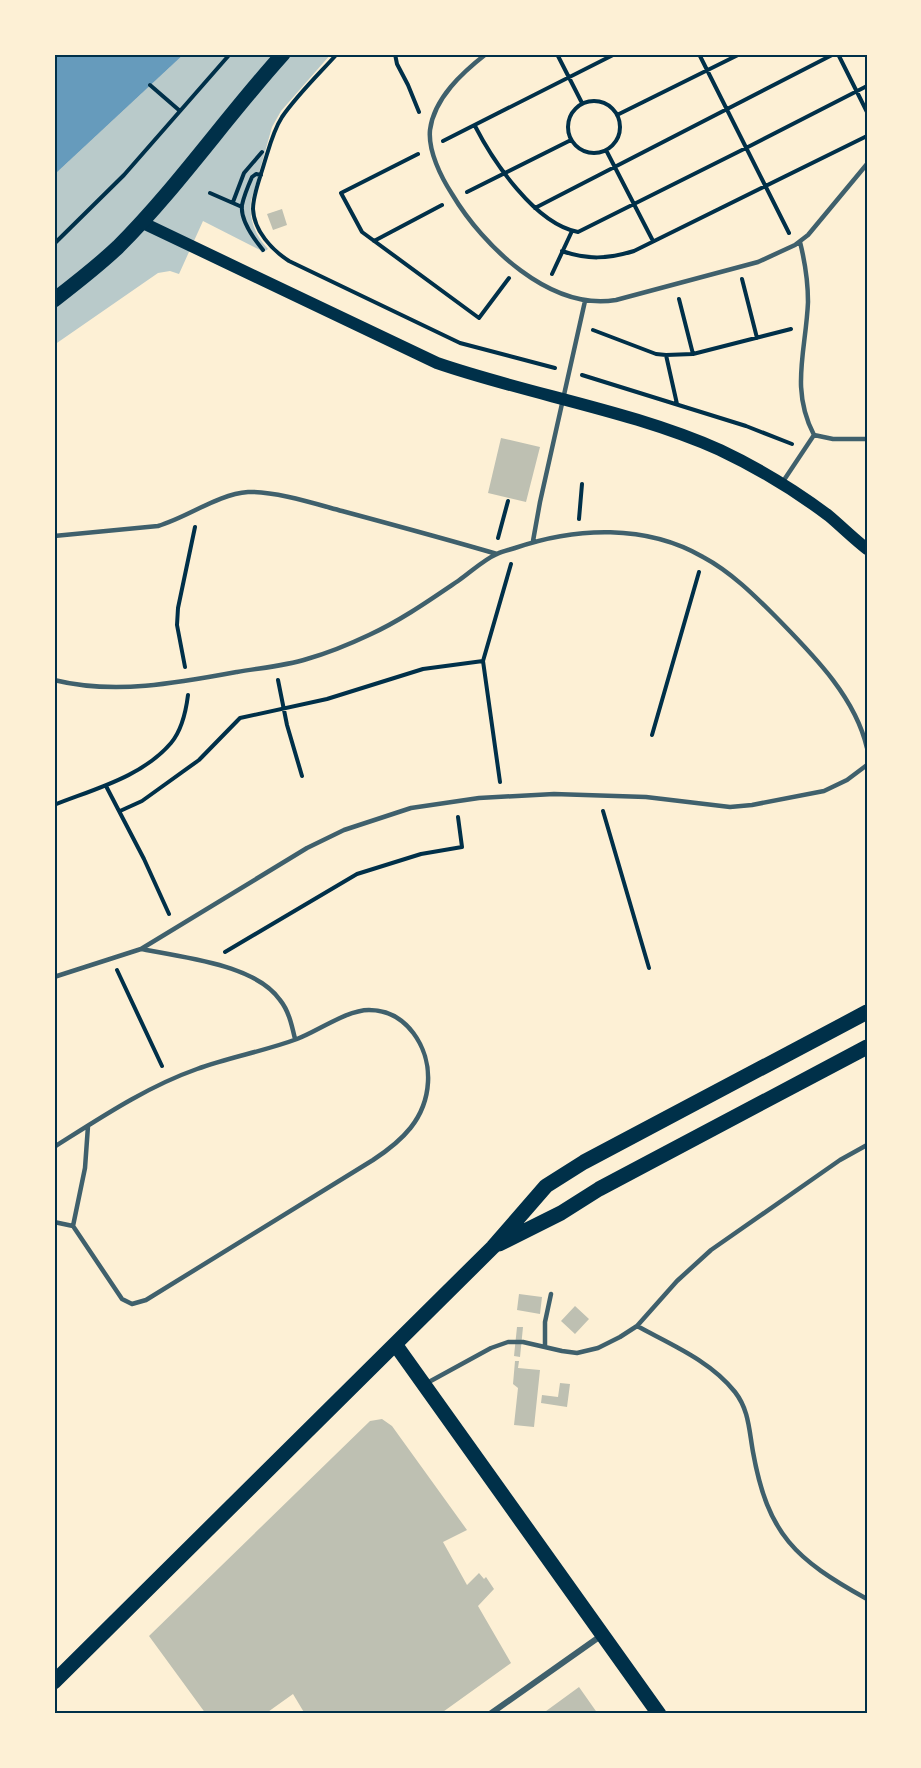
<svg xmlns="http://www.w3.org/2000/svg" width="921" height="1768" viewBox="0 0 921 1768" font-family="Quicksand,sans-serif">
  <rect width="100%" height="100%" fill="#fdf0d5"/>
  <path fill="#b9caca" d="M184,54H331L281,111L272,127L251,201C249,220 255,235 268,249L262,253L260,250L203,221L179,274L170,271L158,273L54,345V175Z"/>
  <path fill="#669bbc" d="M54,54H184L54,175Z"/>
  <path fill="#bec0b2" d="M282,209L287,225L273,230L267,214Z
    M501,438L540,447L526,502L488,493Z
    M519,1294L542,1297L540,1314L517,1310Z
    M575,1306L589,1319L575,1334L561,1321Z
    M517,1327H523L520,1357L514,1356Z
    M515,1361H519L518,1368L540,1370L534,1427L514,1425L518,1388L513,1384Z
    M560,1383L570,1384L567,1407L541,1403L542,1395L558,1397Z
    M382,1419L392,1426L467,1530L443,1542L467,1585L479,1573L484,1579L486,1577L494,1589L478,1606L511,1663L440,1714H305L293,1694L265,1714H206L149,1636L370,1421Z
    M579,1687L598,1714H542Z"/>
  <g fill="none" stroke-linecap="round" stroke-linejoin="round">
    <path stroke="#003049" stroke-width="4" d="M337,54C319,74 298,94 282,117C273,131 269,148 264,164C260,178 253,195 253,209C254,231 272,250 289,261L460,343L555,368
      M395,54L397,64L408,85L419,112
      M557,54L582,103
      M699,54L789,233
      M838,54L867,112
      M150,85L180,111
      M568 127a26 26 0 1 1 52 0a26 26 0 1 1-52 0Z
      M617,115L740,54
      M475,126C493,161 535,224 578,232L746,148L867,86
      M443,141L615,54
      M606,150L653,241
      M418,154L341,193L362,232L479,318L509,278
      M261,175L256,174L252,177C248,186 244,196 242,205C240,220 254,239 263,250
      M467,192L571,140
      M210,193L242,207
      M233,202L244,173L262,152
      M535,208L834,54
      M374,241L442,205
      M54,244L124,175L230,54
      M562,251C587,260 608,259 634,251L867,136
      M552,274L572,231
      M742,279L757,338
      M679,299L693,354L791,329
      M593,330L656,354L666,355L693,354
      M666,355L677,404
      M582,375L746,426L792,444
      M579,519L582,484
      M498,538L508,501
      M185,667L177,625L178,608L195,527
      M278,680L287,725L302,776
      M652,735L699,572
      M500,782L483,661L511,564
      M106,786L144,859L169,914
      M54,805C94,789 142,777 171,743C182,730 186,711 188,695
      M120,811L142,801L199,760L240,718L327,699L423,669L483,661
      M603,811L649,968
      M225,952L357,874L421,854L462,847L458,817
      M117,970L162,1066"/>
    <path stroke="#3f606c" stroke-width="4.5" d="M486,54C463,72 434,98 430,130C428,151 441,177 452,194C483,246 550,311 616,300L758,262L795,245L808,235L867,164
      M800,242C805,262 808,282 808,302C806,351 790,389 814,435L833,439H867
      M782,483L814,435
      M54,536L158,526C188,517 218,494 248,492C275,491 316,504 342,511C394,525 446,539 497,554
      M533,541L540,502L585,301
      M54,680C114,695 178,683 237,672C260,668 285,666 307,659C328,653 350,644 369,635C400,621 430,600 458,581C471,572 483,560 497,554C503,551 509,550 515,548C576,527 646,524 703,557C731,572 754,595 776,617C812,654 855,696 867,748
      M142,949C183,958 255,964 280,1000C289,1011 292,1026 295,1039
      M54,977L141,949L307,848L344,830L411,808L479,798L554,794L646,797L730,807L752,805L824,791L847,780L867,765
      M54,1147C100,1118 146,1087 197,1069C230,1057 265,1051 297,1039C318,1031 347,1010 369,1010C407,1010 430,1048 428,1082C426,1119 402,1141 373,1160L146,1300L132,1304L122,1299L73,1226L54,1222
      M73,1226L85,1168L88,1126
      M637,1326C670,1344 711,1361 735,1392C749,1410 749,1430 753,1452C768,1535 795,1559 867,1599
      M545,1347V1322L551,1294
      M427,1383L491,1348L508,1342H523L562,1351L577,1353L598,1348L620,1337L637,1326L677,1281L711,1250L840,1160L867,1145"/>
    <path stroke="#3f606c" stroke-width="6" d="M490,1714L602,1635"/>
    <path stroke="#003049" stroke-width="12" d="M141,222L437,363C530,395 630,410 720,450C758,468 796,491 829,516C842,527 854,539 867,549"/>
    <path stroke="#003049" stroke-width="15" d="M54,300C76,283 98,266 118,247C178,187 226,117 283,54
      M499,1244L561,1213L599,1189L867,1047
      M395,1344L659,1714
      M54,1682L493,1247L546,1186L584,1162L867,1012"/>
  </g>
  <rect width="921" height="1768" fill="none" stroke="#fdf0d5" stroke-width="111"/>
  <rect x="56" y="56" width="810" height="1656" fill="none" stroke="#003049" stroke-width="2"/>
</svg>
